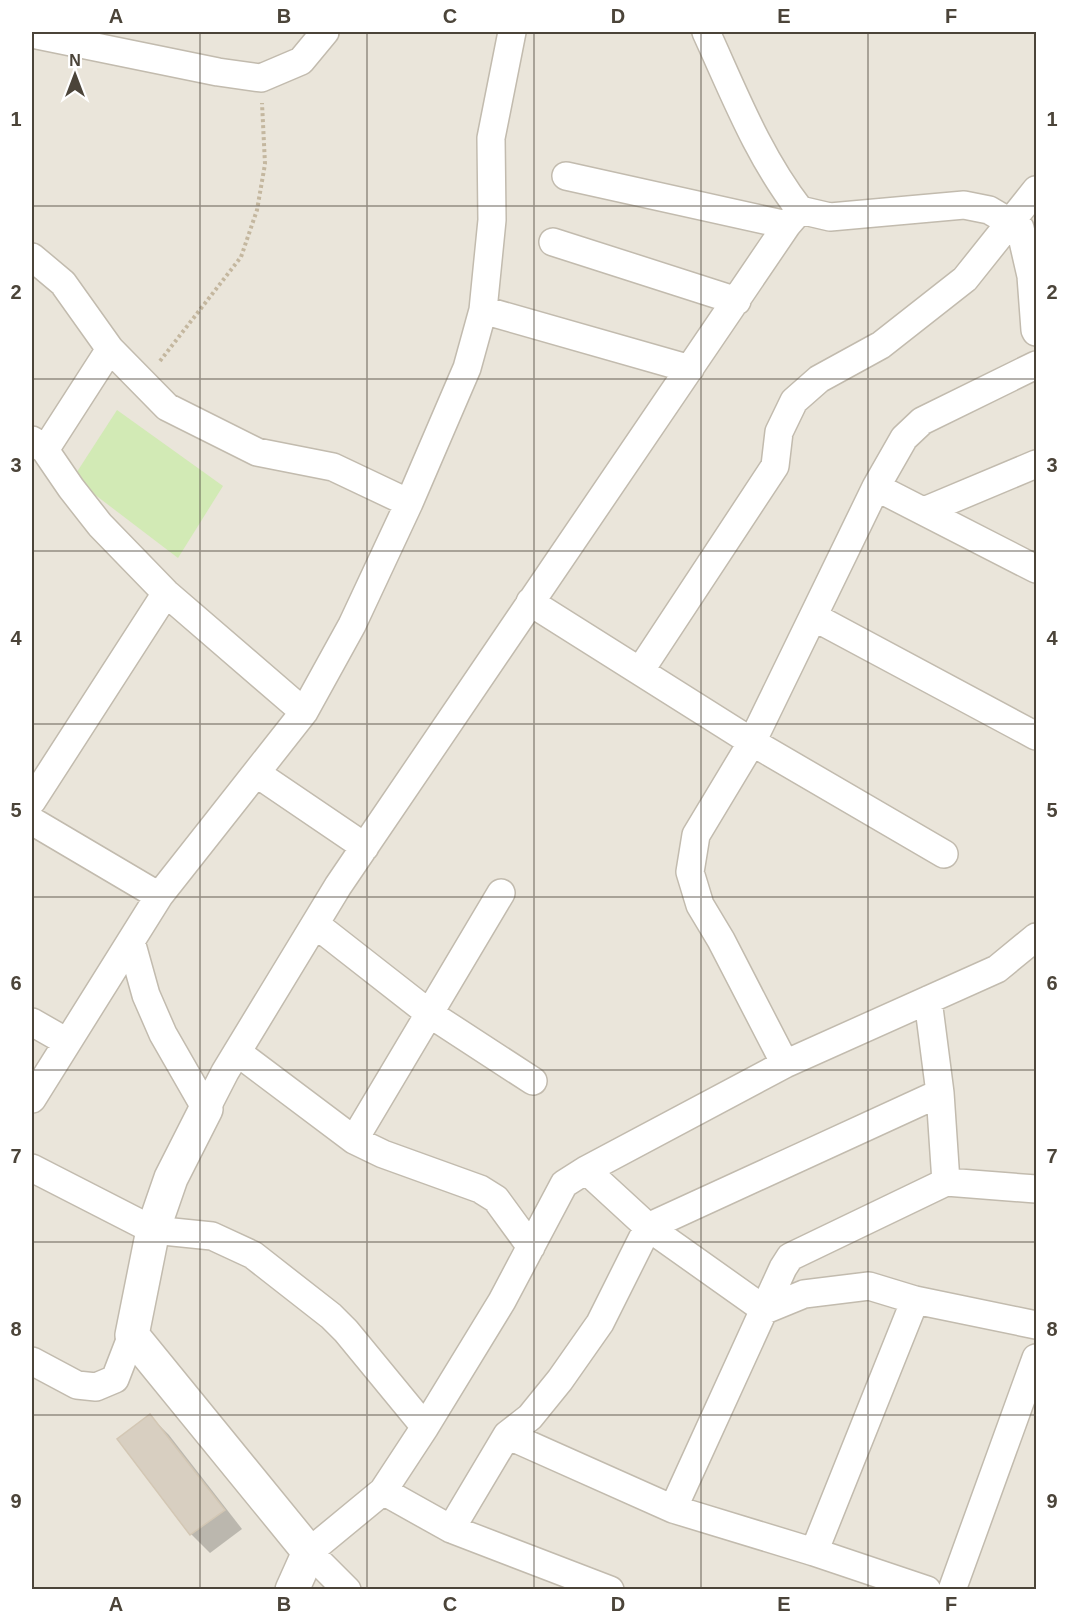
<svg xmlns="http://www.w3.org/2000/svg" width="1068" height="1621" viewBox="0 0 1068 1621" font-family="Arial,sans-serif">
  <rect width="100%" height="100%" fill="#f6f3ec"/>
  <path fill="#eae5da" d="M32,32H1036V1589H32Z"/>
  <path fill="#d2eab5" d="M117,410L223,486L178,558L73,478Z"/>
  <path fill="#0003" d="M150,1416L169,1435L242,1529L210,1553L191,1534Z"/>
  <path fill="#d8cfc1" stroke="#d3c7b4" stroke-width="1.5" d="M150,1414L225,1510L190,1535L117,1439Z"/>
  <g fill="none" stroke-linecap="round" stroke-linejoin="round">
    <defs>
      <path id="minor" d="M706,32C734,93 758,156 800,210L830,217L964,205L989,210L1020,228L1031,276L1035,330L1036,332
        M32,34L218,72L261,78L301,61L325,32
        M566,176L787,225
        M553,242L737,301
        M32,257L63,283L110,349L167,407L257,452L333,467L409,503
        M483,310L690,369
        M32,440L45,450L71,488L100,525L166,593L304,712
        M45,450L110,349
        M876,487L1036,569
        M924,511L1036,464
        M530,602L752,742L944,854
        M814,617L1036,736
        M640,671L775,466L779,432L794,401L819,379L881,345L965,279L1036,190
        M256,773L365,847
        M32,801L166,593
        M32,821L159,896
        M315,924L430,1014L533,1081
        M131,941L146,995L163,1034L206,1109
        M928,1000L940,1093L946,1182L1036,1189
        M32,1022L67,1042
        M237,1052L354,1140L383,1154L480,1189L496,1199L531,1247
        M785,1064L721,940L700,905L690,872L696,835L752,742L876,487L904,438L922,421L1036,365
        M32,1099L159,896L304,712L352,625L409,503L467,368L483,310L492,220L491,138L512,32
        M206,1109L225,1072L338,886L787,225L800,210
        M354,1140L501,893
        M32,1168L153,1230L212,1236L253,1255L331,1316L346,1331L425,1427
        M586,1170L648,1227L765,1310L804,1294L869,1286L915,1300L1036,1325
        M32,1361L77,1385L96,1387L115,1379L132,1335
        M507,1435L673,1509L814,1552L927,1590
        M383,1491L451,1529L610,1590
        M673,1509L783,1268L790,1257L946,1182
        M451,1529L507,1435L530,1417L560,1380L600,1323L648,1227L940,1093
        M814,1552L915,1300
        M347,1590L309,1552L383,1491L425,1427L502,1301L564,1184L586,1170L785,1064L997,969L1036,937
        M952,1590L1036,1358"/>
      <path id="tertiary" d="M206,1109L171,1178L153,1230L132,1335L309,1552L292,1590"/>
    </defs>
    <use href="#minor" stroke="#c2bbae" stroke-width="30"/>
    <use href="#tertiary" stroke="#c2bbae" stroke-width="36"/>
    <path stroke="#c4b79f" stroke-width="4" stroke-dasharray="3 3" stroke-linecap="butt" d="M160,361L241,257L257,210L265,164L262,103"/>
    <use href="#minor" stroke="#fff" stroke-width="27"/>
    <use href="#tertiary" stroke="#fff" stroke-width="33"/>
  </g>
  <path fill="none" stroke="#4b4439" stroke-width="1.5" stroke-opacity="0.55" d="M200,32V1590M367,32V1590M534,32V1590M701,32V1590M868,32V1590M32,206H1036M32,379H1036M32,551H1036M32,724H1036M32,897H1036M32,1070H1036M32,1242H1036M32,1415H1036"/>
  <rect width="1068" height="1621" fill="none" stroke="#ffffff" stroke-width="66"/>
  <g transform="translate(75 75)" stroke="#ffffff" stroke-width="4.5" paint-order="stroke">
  <path d="M0-4.5L10 22L0 15L-10 22Z" fill="#4b4439"/>
  <text y="-9" font-size="16" font-weight="bold" text-anchor="middle" fill="#4b4439">N</text>
  </g>
  <rect x="33" y="33" width="1002" height="1555" fill="none" stroke="#4b4439" stroke-width="2"/>
  <g font-size="20" text-anchor="middle" font-weight="bold" fill="#4b4439">
    <text x="116" y="23">A</text>
    <text x="284" y="23">B</text>
    <text x="450" y="23">C</text>
    <text x="618" y="23">D</text>
    <text x="784" y="23">E</text>
    <text x="951" y="23">F</text>
    <text x="16" y="126">1</text>
    <text x="1052" y="126">1</text>
    <text x="16" y="299">2</text>
    <text x="1052" y="299">2</text>
    <text x="16" y="472">3</text>
    <text x="1052" y="472">3</text>
    <text x="16" y="645">4</text>
    <text x="1052" y="645">4</text>
    <text x="16" y="817">5</text>
    <text x="1052" y="817">5</text>
    <text x="16" y="990">6</text>
    <text x="1052" y="990">6</text>
    <text x="16" y="1163">7</text>
    <text x="1052" y="1163">7</text>
    <text x="16" y="1336">8</text>
    <text x="1052" y="1336">8</text>
    <text x="16" y="1508">9</text>
    <text x="1052" y="1508">9</text>
    <text x="116" y="1611">A</text>
    <text x="284" y="1611">B</text>
    <text x="450" y="1611">C</text>
    <text x="618" y="1611">D</text>
    <text x="784" y="1611">E</text>
    <text x="951" y="1611">F</text>
  </g>
</svg>
